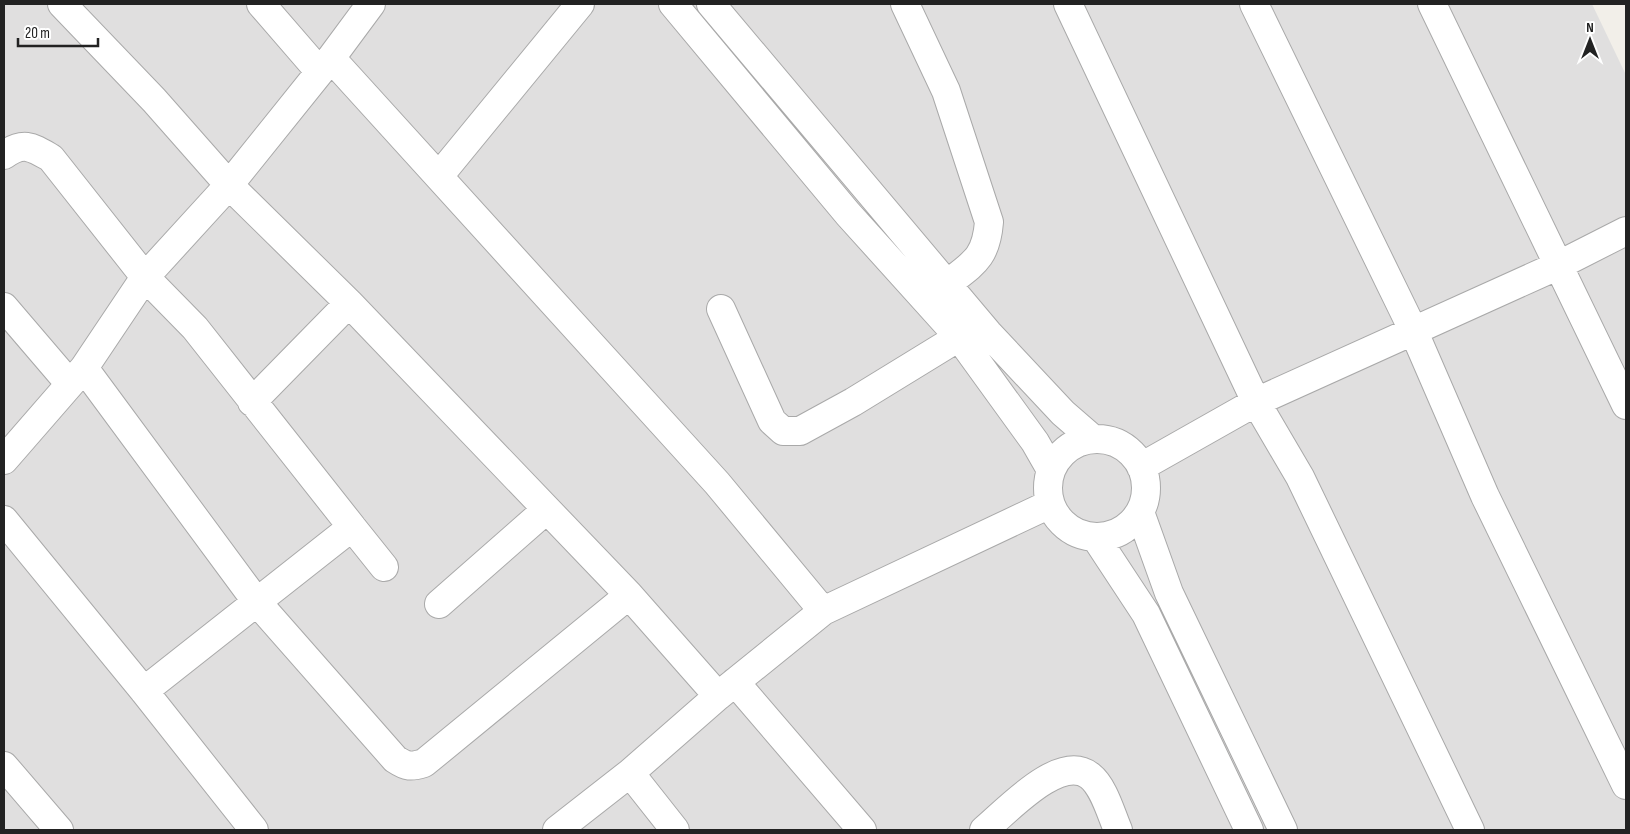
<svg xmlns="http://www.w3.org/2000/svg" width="1630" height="834" viewBox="0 0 1630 834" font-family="'Sofia Sans Condensed',sans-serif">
  <rect width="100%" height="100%" fill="#f2efe9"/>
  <path fill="#e0dfdf" d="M4,4H1592L1626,75V830H4Z"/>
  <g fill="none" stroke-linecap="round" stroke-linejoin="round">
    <defs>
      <path id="minor" d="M62,4L154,100L229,185L349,303L629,595L718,696
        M261,4L319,71
        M673,4L848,214L959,337L1035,442L1051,470
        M711,4L988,333L1063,413L1093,439
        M905,4L946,91L989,222C986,258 974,263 947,284
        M1068,4L1256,402L1300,477L1470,830
        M1254,4L1414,332L1485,496L1626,785
        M1432,4L1626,405
        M331,58L717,483L823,611
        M4,155C24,141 32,147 51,158L145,277L195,328L352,527
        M439,176L580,4
        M4,307L69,383
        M721,309L772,421L783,431H800L853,402L959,337
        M84,368L256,601L395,759C407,767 411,767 424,763L629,595
        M252,402L349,303
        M1048 488a49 49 0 1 1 98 0a49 49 0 1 1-98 0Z
        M4,460L84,368L145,277L229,185L331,58L371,4
        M1141,467L1256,402L1557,266L1626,231
        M1140,512L1169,593L1283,830
        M4,520L144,691L254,830
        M1096,538L1146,614L1249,830
        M439,604L546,510
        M735,682L862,830
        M144,691L352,527L384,567
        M4,766L59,830
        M630,773L675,830
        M557,830L630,773L718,696L823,611L1050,504
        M984,830C1006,812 1060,752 1090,776C1104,787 1111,814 1118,830"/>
    </defs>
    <use href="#minor" stroke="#a9a9a9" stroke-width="30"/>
    <use href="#minor" stroke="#fff" stroke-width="28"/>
  </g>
  <rect width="1630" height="834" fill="none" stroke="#222222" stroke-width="10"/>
  <g transform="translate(1590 40)" stroke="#ffffff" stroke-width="4" paint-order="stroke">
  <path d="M0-4L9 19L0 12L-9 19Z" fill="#222222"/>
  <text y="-8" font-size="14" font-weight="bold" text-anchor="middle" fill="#222222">N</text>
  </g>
  <path d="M18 38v8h80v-8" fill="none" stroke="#222222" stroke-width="2.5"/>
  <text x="25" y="38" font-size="15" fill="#222222" stroke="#ffffff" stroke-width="4" paint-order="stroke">20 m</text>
</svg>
